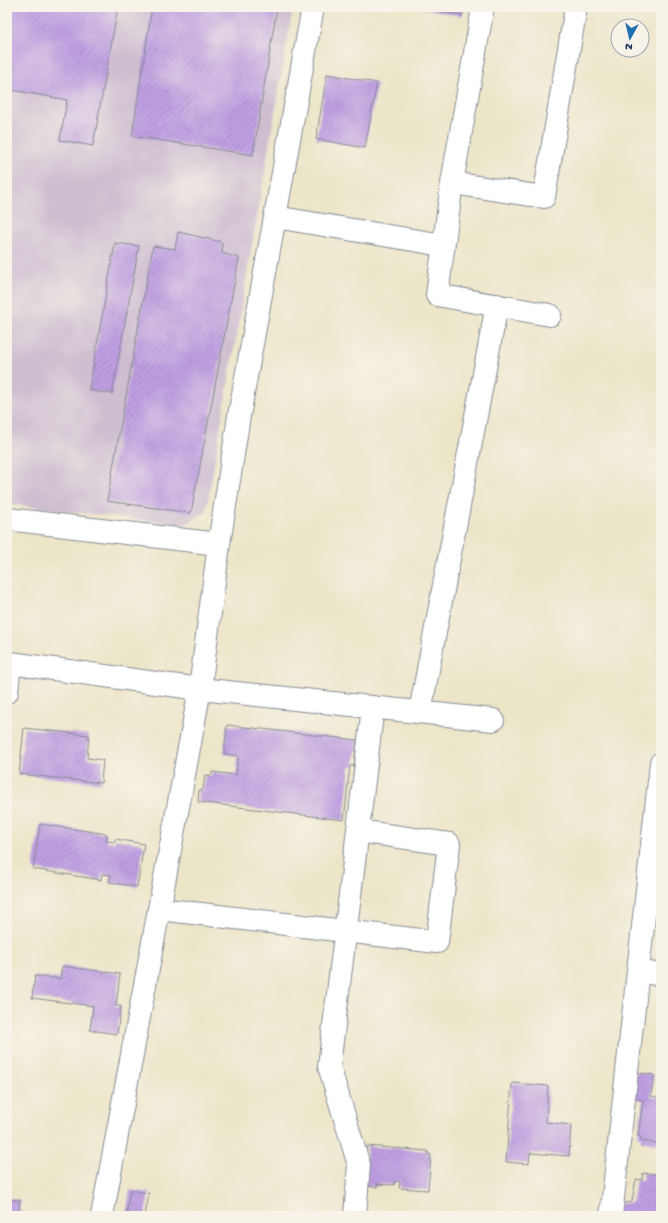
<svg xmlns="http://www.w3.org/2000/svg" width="668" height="1223" viewBox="0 0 668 1223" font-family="'Gochi Hand',sans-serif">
  <defs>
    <pattern id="building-hatch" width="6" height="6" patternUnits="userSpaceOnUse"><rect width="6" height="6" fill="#c09fe3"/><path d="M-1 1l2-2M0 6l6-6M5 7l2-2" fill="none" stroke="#9b82bb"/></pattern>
  </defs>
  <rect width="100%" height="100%" fill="#f7f3e8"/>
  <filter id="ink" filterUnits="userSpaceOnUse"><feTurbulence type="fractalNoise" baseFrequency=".025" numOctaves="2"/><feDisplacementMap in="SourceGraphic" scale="8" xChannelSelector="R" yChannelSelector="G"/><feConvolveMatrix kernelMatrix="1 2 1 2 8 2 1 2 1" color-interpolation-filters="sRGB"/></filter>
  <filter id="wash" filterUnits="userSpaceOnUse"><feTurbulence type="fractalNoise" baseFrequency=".012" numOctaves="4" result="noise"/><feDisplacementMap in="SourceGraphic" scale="16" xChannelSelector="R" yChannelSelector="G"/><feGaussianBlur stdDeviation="0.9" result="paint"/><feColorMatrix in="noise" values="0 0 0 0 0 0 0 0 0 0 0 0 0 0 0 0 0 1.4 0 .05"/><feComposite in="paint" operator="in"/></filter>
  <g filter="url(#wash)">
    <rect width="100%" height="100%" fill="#ece6c9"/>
    <path fill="#cebed0" d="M7,7H293L206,512L184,525L7,504Z"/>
    <g id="blocks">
      <path fill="url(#building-hatch)" d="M7,7H118L93,146L60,140L67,100L7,89Z
        M152,7H277L253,155L132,136Z
        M416,7H463L462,16Z
        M327,74L377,83L365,148L316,139Z
        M178,232L222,242V253L239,258L191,513L107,501L153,246L175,249Z
        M115,243L139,246L112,394L89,390Z
        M227,725L357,740L354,766H350L344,820L198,802L199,790H203L205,775L211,776L212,772L236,775L238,756L224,754Z
        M24,728L89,735L87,758L103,760L101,783L19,774Z
        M40,824L107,834L106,841L115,842V839L144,844L137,887L109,882L111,875L102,874L101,880L33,869Z
        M62,966L120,974L116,1006H121L117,1034L90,1030L93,1006L32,998L35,976L60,979Z
        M623,1071L654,1075L651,1096L661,1098V1144L641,1141V1137L638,1136L643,1100L619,1096Z
        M512,1083L548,1086L546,1122L571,1125L569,1156L530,1153L529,1164L506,1162Z
        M367,1146L428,1151V1154L431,1155L428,1190L399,1188L400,1182L395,1181L394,1185L377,1184V1187L358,1185L365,1168Z
        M643,1173L661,1175V1211H659L658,1216H615L613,1205L632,1202L636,1179L642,1180Z
        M7,1189L9,1190L8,1199L20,1200L19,1211L25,1212L24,1216H7Z
        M130,1190L149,1193L145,1216H126Z"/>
    </g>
  </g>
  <g filter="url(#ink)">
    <use href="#blocks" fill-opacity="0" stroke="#848a94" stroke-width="1"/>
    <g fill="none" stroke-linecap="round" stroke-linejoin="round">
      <defs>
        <path id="minor" d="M483,7L452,183L544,197L576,7
          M452,183L437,295L550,315
          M275,217L443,245
          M7,519L219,544
          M7,692L10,663L200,689L493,720
          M420,712L497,305
          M159,909L437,942L449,844L358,831
          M638,971L661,975
          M355,1216L359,1165L329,1066L373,707
          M611,1216L661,763"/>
        <path id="tertiary" d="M102,1216L200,689L219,544L239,416L313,7"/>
      </defs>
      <use href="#minor" stroke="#848a94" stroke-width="24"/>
      <use href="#tertiary" stroke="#848a94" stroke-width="24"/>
      <use href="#minor" stroke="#fff" stroke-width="22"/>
      <use href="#tertiary" stroke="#fff" stroke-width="22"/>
    </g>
  </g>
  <rect width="668" height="1223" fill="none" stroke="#f7f3e8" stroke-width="24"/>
  <g transform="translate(630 38) rotate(188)"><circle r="19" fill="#f7f3e8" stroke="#9fa5b1"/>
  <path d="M0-3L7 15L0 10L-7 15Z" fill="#1f6fb2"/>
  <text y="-6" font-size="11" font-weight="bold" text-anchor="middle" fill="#1b2f5e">N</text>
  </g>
</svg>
